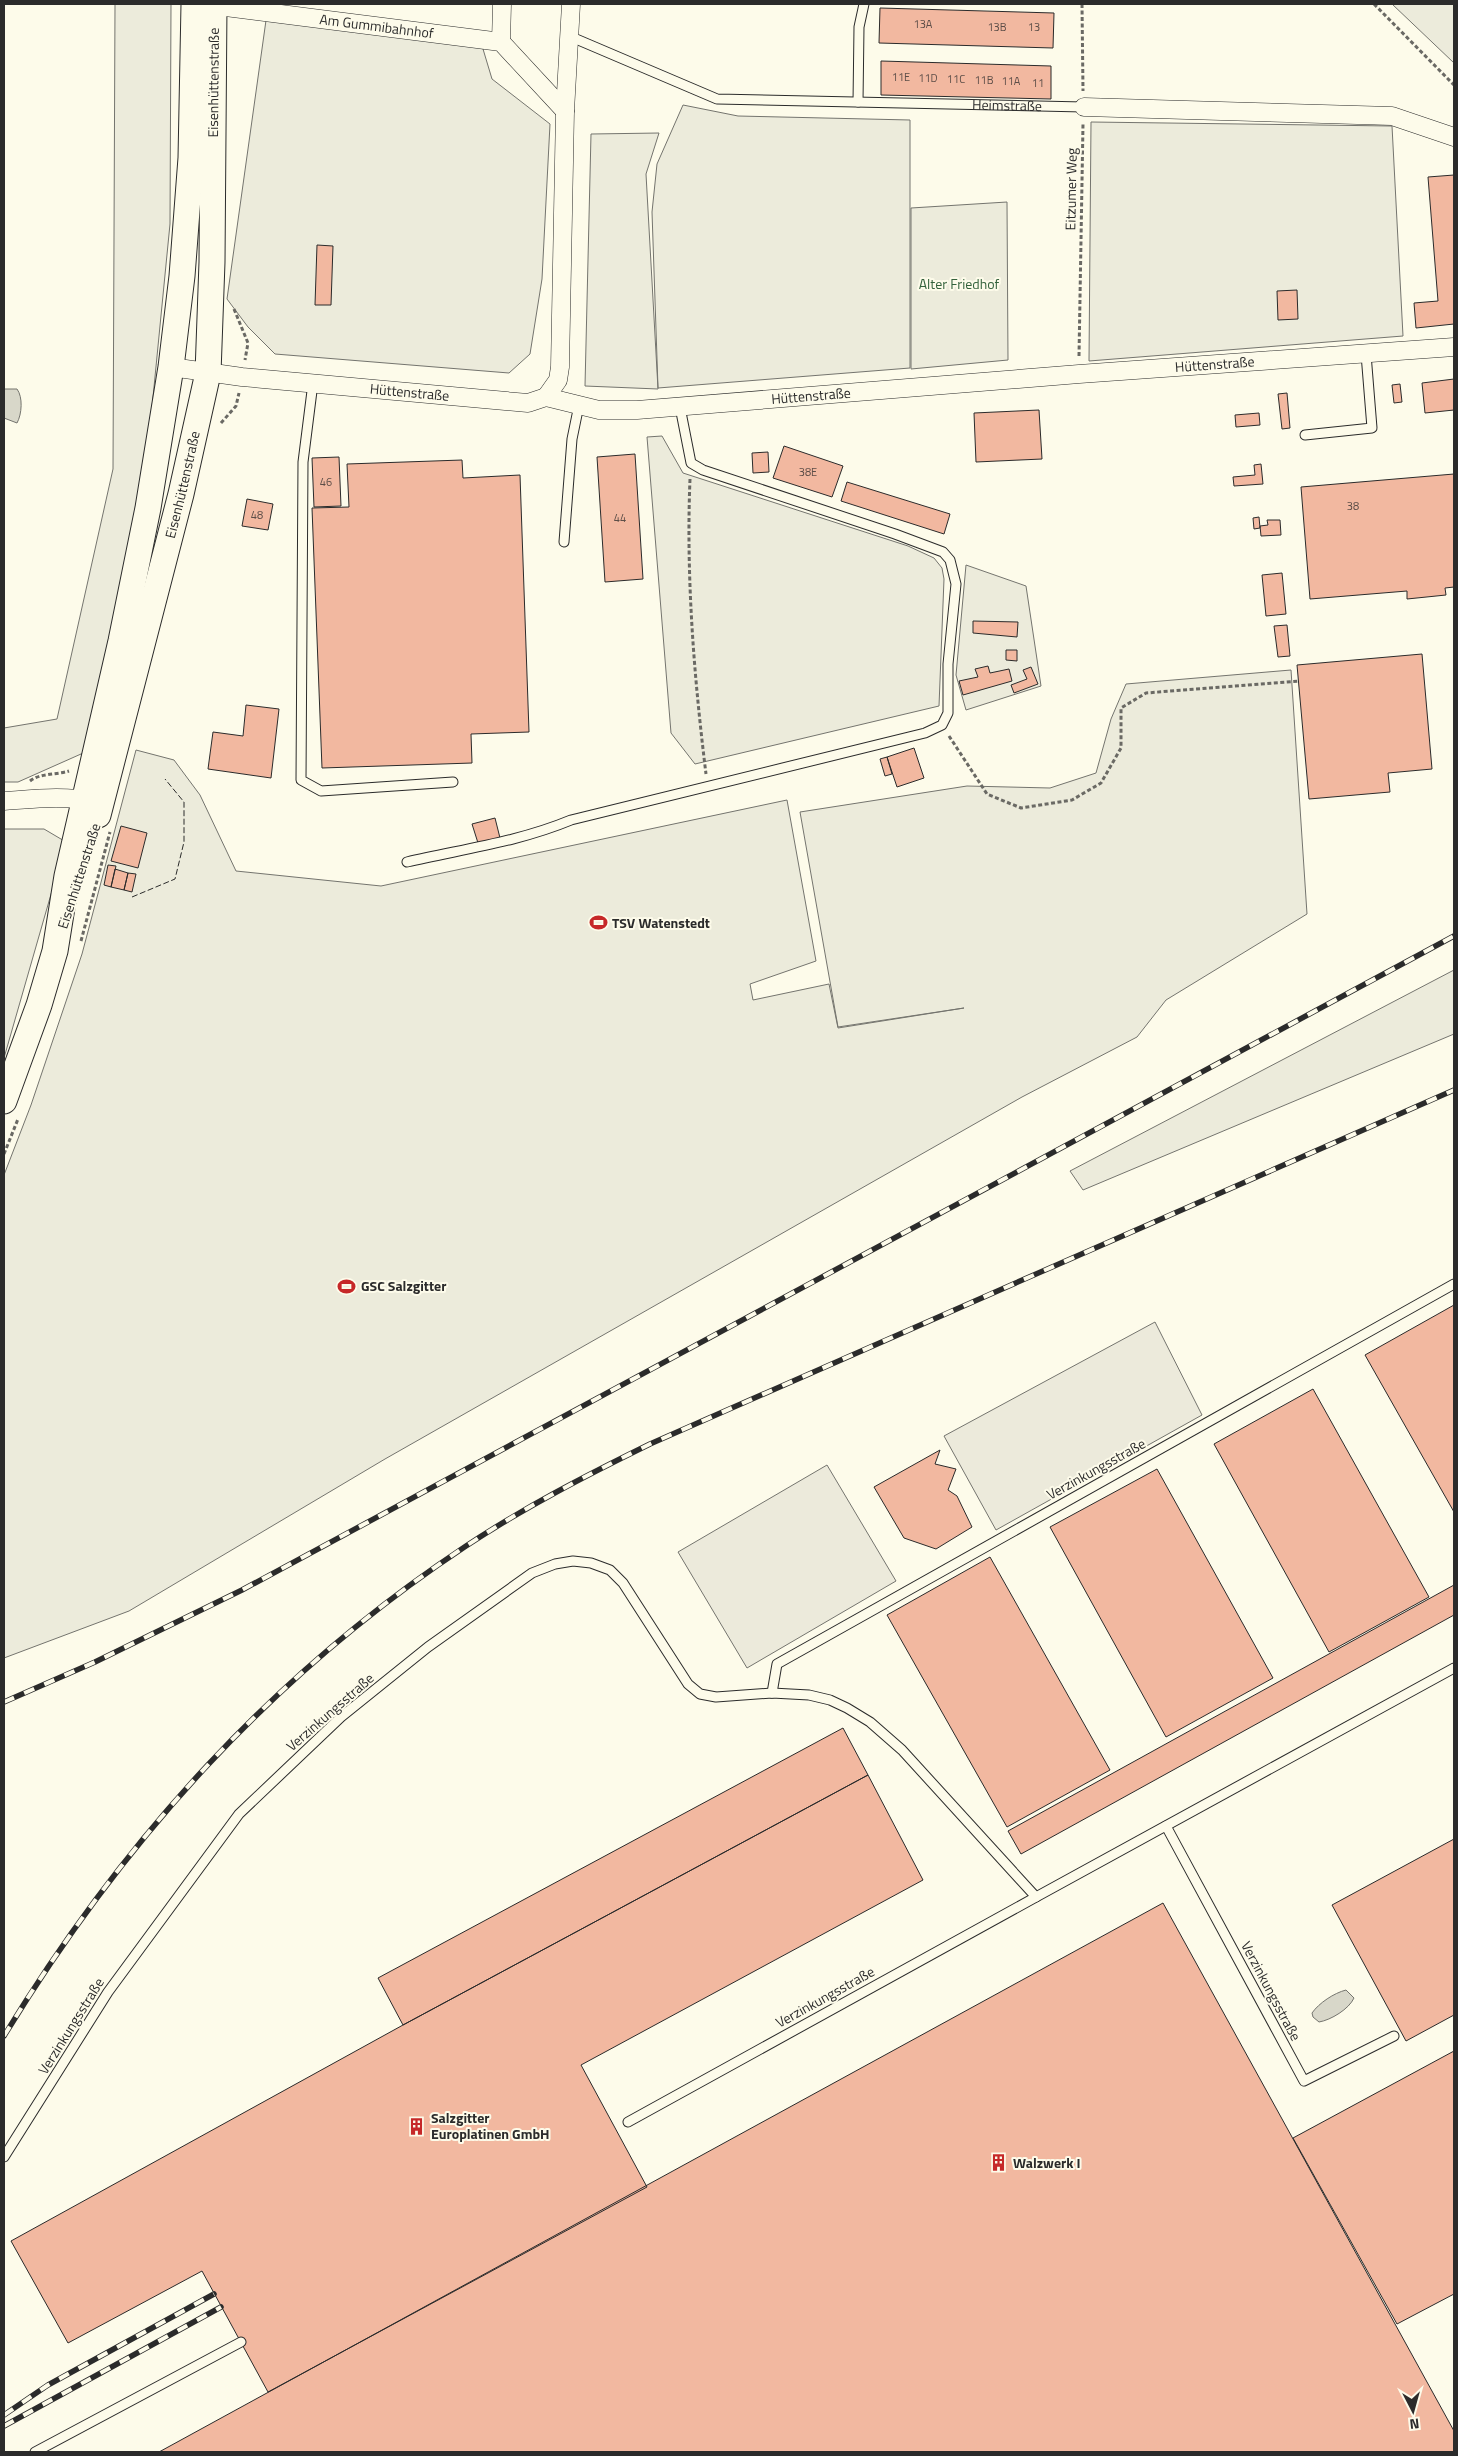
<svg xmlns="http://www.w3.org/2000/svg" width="1458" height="2456" viewBox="0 0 1458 2456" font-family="'Titillium Web',sans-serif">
  <rect width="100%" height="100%" fill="#fdfbea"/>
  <path fill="#ecebdb" stroke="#74746e" d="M115,4H171L170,224L149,438L90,750L18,782H4V728L57,719L113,469Z
    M1392,4H1454V63Z
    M268,6L480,39L492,79L550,124L542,279L530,354L509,373L275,354L248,327L227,299Z
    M683,105L738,116L910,120V368L658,388L652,212L657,164Z
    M1091,122L1392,126L1403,336L1089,361Z
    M659,133L646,174L658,389L585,386L591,134Z
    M1007,202L1008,360L911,369V208Z
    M662,436L683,473L908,546L934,558L942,568L944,579L939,706L695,764L671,733L647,437Z
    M966,565L1026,586L1041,686L966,710L956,675Z
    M1291,670L1307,914L1166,1000L1137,1037L1022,1097L385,1459L129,1611L4,1658V1175L31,1105L82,954L136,750L174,760L200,795L236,871L381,886L787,800L816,961L750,984L753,1000L829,984L838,1028L964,1008L838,1027L800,812L967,786L1050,788L1096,773L1111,719L1126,684Z
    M4,829H44L66,842L4,1058Z
    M1454,970V1034L1083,1190L1070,1171Z"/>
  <path fill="#eceadb" stroke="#74746e" d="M1155,1322L1202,1415L996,1530L944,1436Z
    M827,1465L896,1581L747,1668L678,1552Z"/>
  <path fill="#d8d7c9" stroke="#74746e" d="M4,389H17C23,397 22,414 17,423L4,418Z
    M1346,1990L1354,1998C1349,2009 1331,2020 1319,2022L1313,2017L1312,2013C1319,2003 1334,1993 1346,1990Z"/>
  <path fill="#f2b8a0" stroke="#2b2b2b" d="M880,8L1054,13L1053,48L879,43Z
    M881,61L1051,66V99L881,95Z
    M1454,175V324L1416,328L1414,303L1438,301L1428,177Z
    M317,245L333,246L331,305H315Z
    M1297,290L1298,319L1278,320L1277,291Z
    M1454,379V410L1425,413L1422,383Z
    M1400,384L1402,402L1394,403L1392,385Z
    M1287,393L1290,428L1282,429L1278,394Z
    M1039,410L1042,459L976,462L974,413Z
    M1259,413L1260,425L1236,427L1235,415Z
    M784,446L843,466L832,497L773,478Z
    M768,452L769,472L753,473L752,453Z
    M635,454L643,579L605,582L597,457Z
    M339,457L341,506L314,507L312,458Z
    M462,460L463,478L520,475L529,732L471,734L472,763L322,768L312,508L349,507L347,464Z
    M1261,464L1263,484L1234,486L1233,477L1255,475L1254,465Z
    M1454,474V587L1445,588L1446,595L1407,599V591L1310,599L1301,487Z
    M847,482L950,514L944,534L841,501Z
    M247,499L273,504L268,530L242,526Z
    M1259,517L1260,528L1254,529L1253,518Z
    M1267,520H1280L1281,535L1261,536L1260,526L1268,525Z
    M1282,573L1286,614L1266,616L1262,575Z
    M973,621L1018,622L1017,637L973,633Z
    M1287,625L1290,656L1278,657L1274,626Z
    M1006,650H1017V661L1006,660Z
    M1422,654L1432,769L1388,773L1390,792L1309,799L1297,665Z
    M988,666L990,673L1009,669L1012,681L963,695L959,681L978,677L975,669Z
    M1031,667L1038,684L1014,693L1011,685L1027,679L1023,670Z
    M246,705L279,709L271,778L208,769L213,732L243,736Z
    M914,748L924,778L897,787L887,757Z
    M887,757L892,774L885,776L880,759Z
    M495,818L500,838L478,843L472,824Z
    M121,826L147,833L138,868L111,861Z
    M108,865L116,866L111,887L104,885Z
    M115,869L128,873L124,890L111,887Z
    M128,873L136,874L132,892L124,890Z
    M1454,1305V1512L1365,1355Z
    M1313,1389L1429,1597L1329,1652L1214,1444Z
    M940,1450L935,1464L956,1469L948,1490L957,1496L972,1527L936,1549L904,1538L874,1487Z
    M1157,1469L1273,1678L1166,1737L1050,1527Z
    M990,1557L1110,1770L1007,1827L887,1615Z
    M1454,1585V1615L1021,1854L1008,1831Z
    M843,1728L868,1775L403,2025L378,1978Z
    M868,1775L923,1880L581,2065L647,2187L268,2392L202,2271L68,2343L11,2241L403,2025Z
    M1454,1839V2015L1406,2041L1332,1905Z
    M1163,1903L1454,2431V2452H159Z
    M1454,2051V2294L1397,2324L1293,2138Z"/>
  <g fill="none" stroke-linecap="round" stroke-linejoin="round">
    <defs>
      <g id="lane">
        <path id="s1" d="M569,36L717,99L1084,107"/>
        <path d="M858,102L859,27L864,4"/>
        <path d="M313,383L303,462L301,780L321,791L453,782"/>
        <path d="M1305,435L1372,428L1366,354"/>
        <path d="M564,542L572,439L579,405"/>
        <path d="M407,862C463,849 518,842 571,820L925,733L942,725L948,713V664L956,584L950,560L943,552L895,534L703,470L691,463L680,407"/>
        <path d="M772,1693L777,1664L1454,1284"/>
        <path d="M1166,1826L1304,2081L1394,2036"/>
        <path d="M628,2122L1036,1897"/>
        <path d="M4,2157L108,1992L239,1814L341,1717L428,1647L532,1573L555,1564L573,1561L591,1563L610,1570L623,1583L688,1684L700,1694L716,1697L772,1693L809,1695L830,1700L847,1708L870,1722L902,1750L1036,1897L1454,1668"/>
        <path d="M35,2452L241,2342"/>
      </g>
      <g id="street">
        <path id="s2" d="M202,4L501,42L565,111"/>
        <path d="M501,42L502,4"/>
        <path d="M1084,107L1392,116L1454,137"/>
        <path id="s3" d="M171,367L242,377L528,403L546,397L599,410H637L1079,374L1454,347"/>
        <path d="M546,397L558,380L560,367L565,111L571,4"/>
        <path d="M4,801C33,799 66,795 95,802"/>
      </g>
      <g id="secondary">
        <path id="s4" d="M98,815L181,494L208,373L212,262L214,4"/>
        <path d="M4,1101L39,1005L55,951L67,876L121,641L148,508L171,367L182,276L191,158L194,4"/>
      </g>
    </defs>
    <use href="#lane" stroke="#2b2b2b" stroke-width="11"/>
    <use href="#street" stroke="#2b2b2b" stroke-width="19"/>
    <use href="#secondary" stroke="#2b2b2b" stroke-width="27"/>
    <path stroke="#6a6964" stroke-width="3" stroke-dasharray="4 2.5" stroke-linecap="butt" d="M1082,4L1083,91
      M1374,4L1454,85
      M234,309L248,343L245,360
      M1079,356L1083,124
      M221,423L236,406L239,393
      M690,479C686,577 694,677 706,774
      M949,736L987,794L1021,808L1072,800L1101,783L1121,748V708L1146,693L1299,681
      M30,781C40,773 56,775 69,771
      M81,941L110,832
      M4,1154L18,1119"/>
    <use href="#lane" stroke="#fdfbea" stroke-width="9"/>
    <use href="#street" stroke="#fdfbea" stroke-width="18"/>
    <use href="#secondary" stroke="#fdfbea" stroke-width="25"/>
    <defs>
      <path id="rail" d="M4,1702L95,1662L242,1590L1454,936
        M4,2036C124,1839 273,1674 466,1546C525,1507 587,1475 650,1444L1454,1090
        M4,2415L48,2385L214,2294
        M4,2426L221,2307"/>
    </defs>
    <use href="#rail" stroke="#2b2b2b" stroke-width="5.5"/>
    <use href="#rail" stroke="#fdfbea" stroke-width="4" stroke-dasharray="11" stroke-linecap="butt"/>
    <path stroke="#2b2b2b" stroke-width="1" stroke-dasharray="6 2.5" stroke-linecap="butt" d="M132,897L175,879L184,842V802L165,779"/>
  </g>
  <defs>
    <symbol id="stadium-bare" viewBox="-9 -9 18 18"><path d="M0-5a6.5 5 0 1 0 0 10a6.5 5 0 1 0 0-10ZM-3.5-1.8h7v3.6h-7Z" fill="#c62828" stroke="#fdfbea" stroke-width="2.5" paint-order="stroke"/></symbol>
    <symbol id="building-bare" viewBox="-9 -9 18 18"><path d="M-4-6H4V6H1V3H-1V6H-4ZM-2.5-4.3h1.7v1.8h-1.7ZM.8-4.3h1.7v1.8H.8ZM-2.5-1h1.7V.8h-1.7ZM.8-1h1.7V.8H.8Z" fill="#c62828" stroke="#fdfbea" stroke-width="2.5" paint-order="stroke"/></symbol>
  </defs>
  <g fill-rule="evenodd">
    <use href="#stadium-bare" x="586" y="910" width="25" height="25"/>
    <use href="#stadium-bare" x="334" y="1274" width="25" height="25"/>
    <use href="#building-bare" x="404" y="2114" width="25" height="25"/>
    <use href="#building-bare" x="986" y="2150" width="25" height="25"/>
  </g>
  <g text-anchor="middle" stroke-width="4" stroke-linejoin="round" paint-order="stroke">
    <g font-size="11" fill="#5d4e48">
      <text x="923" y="28">13A</text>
      <text x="997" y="31">13B</text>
      <text x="1034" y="31">13</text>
      <text x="901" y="81">11E</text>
      <text x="928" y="82">11D</text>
      <text x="956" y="83">11C</text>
      <text x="984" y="84">11B</text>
      <text x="1011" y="85">11A</text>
      <text x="1038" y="87">11</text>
      <text x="808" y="476">38E</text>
      <text x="326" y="486">46</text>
      <text x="1353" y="510">38</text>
      <text x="257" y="519">48</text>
      <text x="620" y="522">44</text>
    </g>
    <g font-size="14" fill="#2b2b2b" stroke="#fdfbea">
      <text dy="5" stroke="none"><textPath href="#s2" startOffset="176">Am Gummibahnhof</textPath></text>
      <text dy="5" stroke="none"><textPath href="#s4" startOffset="746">Eisenhüttenstraße</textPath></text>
      <text dy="5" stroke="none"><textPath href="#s1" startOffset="451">Heimstraße</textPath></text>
      <text transform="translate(1071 189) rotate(-89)" y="5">Eitzumer Weg</text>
      <text dy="5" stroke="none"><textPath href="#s3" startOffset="1050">Hüttenstraße</textPath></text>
      <text dy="5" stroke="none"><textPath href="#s3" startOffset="240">Hüttenstraße</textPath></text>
      <text dy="5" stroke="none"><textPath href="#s3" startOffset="645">Hüttenstraße</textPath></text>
      <text dy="5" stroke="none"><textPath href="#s4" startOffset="341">Eisenhüttenstraße</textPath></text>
      <text transform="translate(79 876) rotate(-72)" y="5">Eisenhüttenstraße</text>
      <text transform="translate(1096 1469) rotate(-29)" y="5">Verzinkungsstraße</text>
      <text transform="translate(330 1712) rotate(-41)" y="5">Verzinkungsstraße</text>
      <text transform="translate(1271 1991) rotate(62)" y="5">Verzinkungsstraße</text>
      <text transform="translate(825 1997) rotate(-29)" y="5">Verzinkungsstraße</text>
      <text transform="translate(71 2026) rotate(-58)" y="5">Verzinkungsstraße</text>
    </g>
    <g font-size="14" fill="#34623c" stroke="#fdfbea">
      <text x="959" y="289">Alter Friedhof</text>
    </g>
    <g font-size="14" font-weight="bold" fill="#2b2b2b" stroke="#fdfbea" text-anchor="start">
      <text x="612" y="928">TSV Watenstedt</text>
      <text x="361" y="1291">GSC Salzgitter</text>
      <text x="431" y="2123">Salzgitter<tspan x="431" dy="16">Europlatinen GmbH</tspan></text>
      <text x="1013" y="2168">Walzwerk I</text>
    </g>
  </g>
  <rect width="1458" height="2456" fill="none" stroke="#2b2b2b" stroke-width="10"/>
  <g transform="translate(1413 2411) rotate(174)" stroke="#fdfbea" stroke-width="4" paint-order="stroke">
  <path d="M0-4L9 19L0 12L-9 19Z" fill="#2b2b2b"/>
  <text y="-8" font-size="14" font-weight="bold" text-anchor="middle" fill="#2b2b2b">N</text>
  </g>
</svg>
